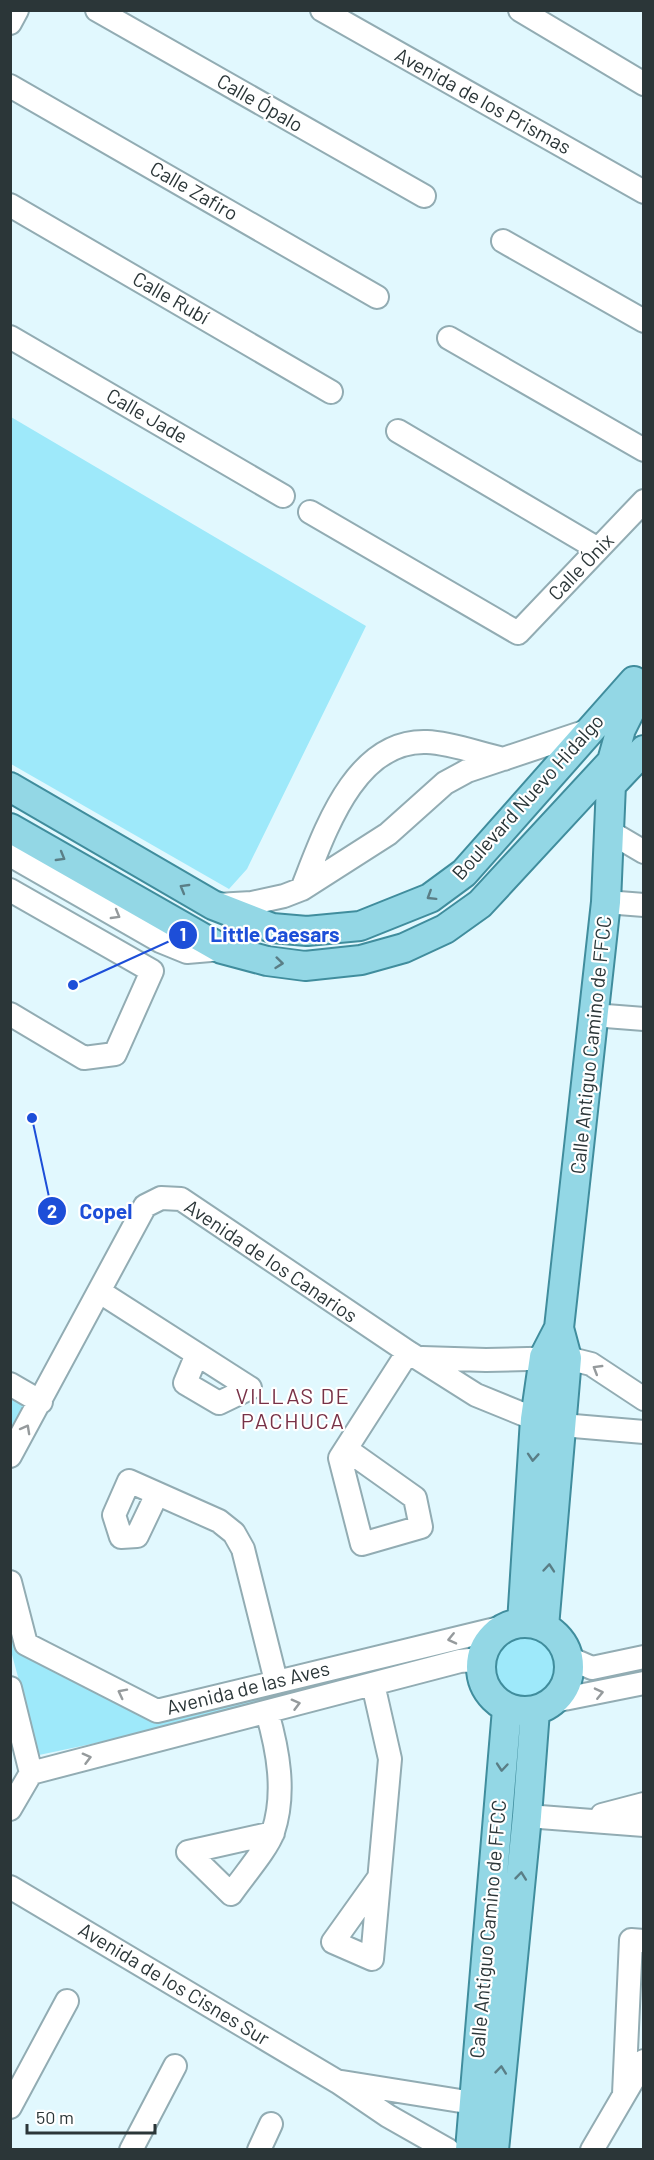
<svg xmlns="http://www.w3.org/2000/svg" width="654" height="2160" viewBox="0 0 654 2160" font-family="Barlow,sans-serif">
  <rect width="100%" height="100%" fill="#e1f8fe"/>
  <path fill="#9ee9fa" d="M11,417L366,626L247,869L229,889L11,764Z
    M11,1390L32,1403L11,1445Z
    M10,1597L20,1637L155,1715L277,1683L537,1630C546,1638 558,1647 561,1659C567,1689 533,1722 505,1702C498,1696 491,1688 485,1681V1652L158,1730L39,1755L11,1651Z"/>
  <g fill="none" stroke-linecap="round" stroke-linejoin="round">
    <defs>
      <path id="minor" d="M97,10L424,196
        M322,10L644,192
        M520,10L644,84
        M10,23L17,10
        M10,86L377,297
        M10,205L331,392
        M503,241L644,321
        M10,337L283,496
        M449,338L644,450
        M398,431L598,549
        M310,512L518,633L644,501
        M610,832L644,852
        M10,855L160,941L187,952L222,949
        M302,889C324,834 354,739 427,742C452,743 480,754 504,759
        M10,890L152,971L115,1054L84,1058L10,1014
        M606,902L644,905
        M216,905L252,903L284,896L302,889L388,834L445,783L467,771L587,731
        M593,1015L644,1019
        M100,1292L250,1388
        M197,1354L185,1383L219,1403L250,1388
        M422,1358L486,1360L567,1358L591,1364L644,1399
        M10,1384L41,1402
        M346,1449L415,1498L421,1527L362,1544L340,1458L408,1352
        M10,1456L145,1206L161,1198L181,1199L408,1352L476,1395L535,1419L562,1425L644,1432
        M157,1494L137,1536L121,1537L114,1515L129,1481L219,1521L234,1533L243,1549L276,1681
        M10,1582L26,1644L157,1711L508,1626
        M569,1658L592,1668L644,1657
        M373,1684L390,1759L372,1959L333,1942L378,1879
        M10,1688L31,1773L10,1809
        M554,1701L644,1683
        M267,1712C278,1750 286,1793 273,1832C268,1848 241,1879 231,1894L188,1852L273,1833
        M31,1773L460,1661L470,1660L481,1667
        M602,1815L644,1804
        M527,1816L644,1825
        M10,1887L338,2082L388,2116L448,2150
        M342,2082L473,2103L488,2111
        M624,2094L631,1940L644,1941
        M10,2107L67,2001
        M131,2150L175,2066
        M259,2150L271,2124
        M592,2150L644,2061"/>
      <path id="major" d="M611,785L644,750
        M10,787L213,905L272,928L307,931L360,926L430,898L464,873L634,681
        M10,828L222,949L267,961L305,966L361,960L404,948L445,929L480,904L618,755
        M481 1667a44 44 0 1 1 88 0a44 44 0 1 1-88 0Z
        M522,1623L535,1419L544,1357L559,1328
        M544,1627L567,1358L559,1328L606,902L612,761L621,729L636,699L644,690
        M470,2150L507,1709
        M494,2150L527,1816L535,1711"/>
    </defs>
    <use href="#minor" stroke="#92acb3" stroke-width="26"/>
    <use href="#major" stroke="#408d9d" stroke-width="32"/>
    <use href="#minor" stroke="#fff" stroke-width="22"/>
    <use href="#major" stroke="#93d7e5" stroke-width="28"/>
  </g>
  <defs><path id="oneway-chevron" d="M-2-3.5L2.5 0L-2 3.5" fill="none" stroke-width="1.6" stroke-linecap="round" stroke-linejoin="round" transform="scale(1.5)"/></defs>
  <g stroke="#5a7e86">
    <use href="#oneway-chevron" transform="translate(61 857) rotate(30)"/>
    <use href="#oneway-chevron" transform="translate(184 888) rotate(-150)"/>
    <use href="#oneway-chevron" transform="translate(431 896) rotate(148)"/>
    <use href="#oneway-chevron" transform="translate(279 963) rotate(6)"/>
    <use href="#oneway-chevron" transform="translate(533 1457) rotate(94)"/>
    <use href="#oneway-chevron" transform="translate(549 1568) rotate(-85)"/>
    <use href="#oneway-chevron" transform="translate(502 1767) rotate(95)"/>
    <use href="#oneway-chevron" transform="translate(521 1876) rotate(-84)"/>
    <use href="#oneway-chevron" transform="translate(501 2070) rotate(-84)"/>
  </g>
  <g stroke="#959a9c">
    <use href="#oneway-chevron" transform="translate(116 915) rotate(30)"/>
    <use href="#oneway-chevron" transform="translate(597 1369) rotate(-149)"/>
    <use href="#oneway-chevron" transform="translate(26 1429) rotate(-61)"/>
    <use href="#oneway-chevron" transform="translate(452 1639) rotate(167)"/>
    <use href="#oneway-chevron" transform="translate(122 1693) rotate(-153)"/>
    <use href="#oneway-chevron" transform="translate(599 1693) rotate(-13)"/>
    <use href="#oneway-chevron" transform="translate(296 1704) rotate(-15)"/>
    <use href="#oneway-chevron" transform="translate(87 1758) rotate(-15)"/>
  </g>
  <g text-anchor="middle" stroke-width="4.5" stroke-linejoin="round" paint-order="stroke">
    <g font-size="20" fill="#2b3638" stroke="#fff">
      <text transform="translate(483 101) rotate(29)" y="7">Avenida de los Prismas</text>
      <text transform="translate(260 103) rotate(30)" y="7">Calle Ópalo</text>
      <text transform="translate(194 191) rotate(30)" y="7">Calle Zafiro</text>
      <text transform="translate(171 298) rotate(30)" y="7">Calle Rubí</text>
      <text transform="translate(147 416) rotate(30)" y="7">Calle Jade</text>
      <text transform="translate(581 567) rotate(-46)" y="7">Calle Ónix</text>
      <text transform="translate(528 797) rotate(-48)" y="7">Boulevard Nuevo Hidalgo</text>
      <text transform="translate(591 1045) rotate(-84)" y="7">Calle Antiguo Camino de FFCC</text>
      <text transform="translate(271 1261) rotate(34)" y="7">Avenida de los Canarios</text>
      <text transform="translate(248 1688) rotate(-14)" y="7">Avenida de las Aves</text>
      <text transform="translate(488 1929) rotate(-85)" y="7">Calle Antiguo Camino de FFCC</text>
      <text transform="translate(174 1984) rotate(31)" y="7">Avenida de los Cisnes Sur</text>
    </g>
    <g font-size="22" letter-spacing="1.5" fill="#783247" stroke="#fff">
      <text x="293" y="1404">VILLAS DE<tspan x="293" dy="25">PACHUCA</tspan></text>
    </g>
  </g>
  <path fill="none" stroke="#1d4ed8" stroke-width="2" d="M73 985L183 935M32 1118L52 1211"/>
  <g fill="#1d4ed8" stroke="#fff" stroke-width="2">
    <circle cx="73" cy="985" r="6"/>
    <circle cx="32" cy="1118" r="6"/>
    <circle cx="183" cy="935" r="15"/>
    <circle cx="52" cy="1211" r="15"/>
  </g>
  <g font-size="18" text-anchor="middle" font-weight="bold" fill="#fff">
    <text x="183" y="941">1</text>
    <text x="52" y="1218">2</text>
  </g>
  <g font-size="21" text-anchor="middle" font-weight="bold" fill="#1d4ed8" stroke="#fff" stroke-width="4.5" stroke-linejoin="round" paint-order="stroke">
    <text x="275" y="942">Little Caesars</text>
    <text x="106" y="1219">Copel</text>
  </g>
  <rect width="654" height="2160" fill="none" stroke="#2b3638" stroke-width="24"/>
  <path d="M27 2124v9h128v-9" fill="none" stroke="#2b3638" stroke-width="3"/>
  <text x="36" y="2124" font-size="18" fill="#2b3638" stroke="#ffffff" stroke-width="4.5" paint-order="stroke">50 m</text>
</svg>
